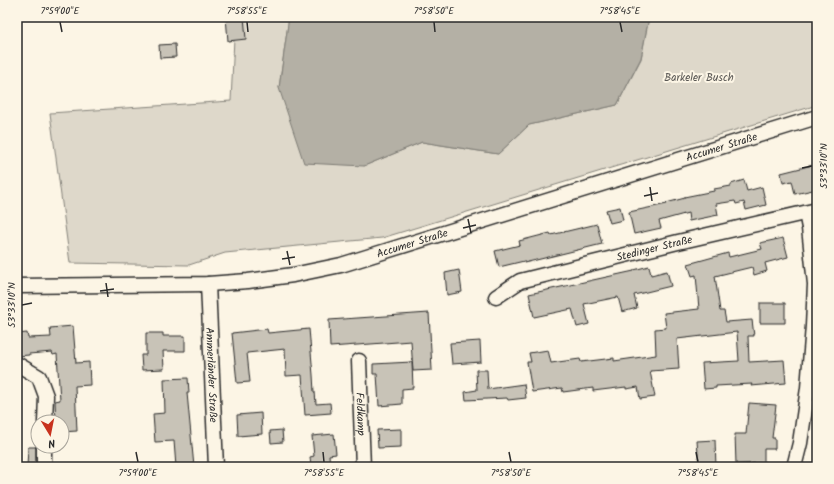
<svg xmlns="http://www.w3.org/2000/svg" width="834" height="484" viewBox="0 0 834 484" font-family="Kalam,sans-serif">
  <rect width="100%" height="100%" fill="#fcf5e5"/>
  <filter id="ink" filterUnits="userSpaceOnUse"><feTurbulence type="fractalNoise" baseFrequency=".025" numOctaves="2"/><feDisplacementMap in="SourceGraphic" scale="8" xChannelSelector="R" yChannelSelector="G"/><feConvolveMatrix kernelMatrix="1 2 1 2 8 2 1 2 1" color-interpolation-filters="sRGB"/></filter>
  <g filter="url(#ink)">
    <path fill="#ded8ca" stroke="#84827a" d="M235,17H289L279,88L364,166L422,142L498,154L529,125L617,105L641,59L649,17H817V105L382,238L225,253L189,265L70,263L50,113L231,101Z"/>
    <path fill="#b4b0a5" stroke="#7d7b74" d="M289,17H649L641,58L617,105L529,125L498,154L422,142L364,166L304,163L279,88Z"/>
    <path fill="#c8c3b7" stroke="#2b2b2b" d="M226,17H244L246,39L228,41Z
      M175,44L176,57L160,58L159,45Z
      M817,164V189L795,194L792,181L783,183L781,173Z
      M744,180L747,191L762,187L766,205L746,210L744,202L736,204L735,201L716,204L718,215L689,221L688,213L659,221L661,228L634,234L629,212L667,204L666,203L685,198L684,197L714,191V189L731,186V184Z
      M620,207L623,220L610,223L606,210Z
      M597,224L602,244L524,263V261L499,267L495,251L520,245L519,241L550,233L551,235Z
      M783,238L788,257L765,263L767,271L754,275L752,267L715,276L720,311H724L726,322L752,320L754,336H748L749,362L784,360L786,383L751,386L752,384L716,386V388L704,389L702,363L739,361L737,332L677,339L679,369L650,371L655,397L640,399L638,387L626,389V387L593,391V388L563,392L562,388L532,392L527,362H531L529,353L548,350L551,363L580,359L581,362L614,358V361L656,355L655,329L666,328L664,313L699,309L696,275L692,276L688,264L728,253L729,257L762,249L760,243Z
      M649,266L651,275L667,271L671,286L634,295L637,308L622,312L618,297L584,304L589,324L577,327L572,309L534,317L529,294L634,271V270Z
      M459,270L462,292L447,295L445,273Z
      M760,303H785V323H760Z
      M429,313L432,370L413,371L411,341L330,347L329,320Z
      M73,326L76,363L89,362L90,385L75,386L77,431L62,432V422H56L55,401L60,400L57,354L53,355L52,352L29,354V355L17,356V334L27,333L28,338L51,337L50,328Z
      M267,329L268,333L309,329L313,375L314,392H315L316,404L330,403L331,413L305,415L302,375L286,376L285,349L247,353L250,382L237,383L232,333Z
      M146,333H163V336H185V351H163L164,369L142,370L141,355H146Z
      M480,341L481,362L452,364L450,343Z
      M412,362L413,388L402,389V404L379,406L377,374H373V364Z
      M476,370H487L488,389L524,384L526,398L508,400L507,398L466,400L465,392L477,390Z
      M188,378L189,393H187L194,467H176L174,441L155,442L153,414L165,413L164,379Z
      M749,403L776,405L772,438H775V449H764V463L736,464L735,434H746Z
      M261,413L262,434L238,436L237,415Z
      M401,429V447L378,448L377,430Z
      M282,430L283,442L271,443L270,431Z
      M334,434L336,454L329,455L330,467H311L310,457L314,456L312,436Z
      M715,440L716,467H699L697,441Z
      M28,447H36V467H27Z"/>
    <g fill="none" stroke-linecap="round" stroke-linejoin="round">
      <defs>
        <g id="minor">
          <path id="s1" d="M208,284L216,467"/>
          <path id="s2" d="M17,286L208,284L248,281L293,275L341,265L817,117"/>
          <path id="s3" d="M496,297L520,281L678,242L817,210"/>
          <path id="s4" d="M359,361L363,467"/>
          <path d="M17,364L39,377L46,396L45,422"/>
          <path d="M44,467V446"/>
          <path d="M794,467L800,443L808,388L813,326L815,284L809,228L806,213"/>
        </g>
      </defs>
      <use href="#minor" stroke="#2b2b2b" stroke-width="17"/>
      <use href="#minor" stroke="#fcf5e5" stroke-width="14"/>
    </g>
  </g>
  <path fill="none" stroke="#2b2b2b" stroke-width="1.5" d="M60,22L62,32M247,22L248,32M434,22L435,32M620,22L622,32M802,168L812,166M650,187L652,201M644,196L658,193M468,219L471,233M463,228L476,225M287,251L290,265M282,259L295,257M106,283L108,297M100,291L114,289M22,305L32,303M136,452L138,462M323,452L324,462M509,452L511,462M696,452L698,462"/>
  <g text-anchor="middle" stroke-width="4" stroke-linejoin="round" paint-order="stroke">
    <g font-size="11" fill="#585653" stroke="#fcf5e5">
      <text x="699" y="81">Barkeler Busch</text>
    </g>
    <g font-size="11" fill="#2b2b2b" stroke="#fcf5e5">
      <text dy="4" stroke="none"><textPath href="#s2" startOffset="724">Accumer Straße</textPath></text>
      <text dy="4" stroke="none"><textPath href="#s2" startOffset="400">Accumer Straße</textPath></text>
      <text dy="4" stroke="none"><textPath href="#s3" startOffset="167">Stedinger Straße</textPath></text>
      <text dy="4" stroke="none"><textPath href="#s1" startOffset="91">Ammerländer Straße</textPath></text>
      <text dy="4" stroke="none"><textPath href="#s4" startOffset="53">Feldkamp</textPath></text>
    </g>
  </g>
  <rect width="834" height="484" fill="none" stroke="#fcf5e5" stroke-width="44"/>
  <g transform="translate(50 434) rotate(170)"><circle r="19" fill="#fcf5e5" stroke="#a8a49b"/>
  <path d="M0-3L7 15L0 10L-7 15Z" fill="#c8321e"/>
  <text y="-6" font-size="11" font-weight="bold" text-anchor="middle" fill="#2b2b2b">N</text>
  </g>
  <rect x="22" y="22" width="790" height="440" fill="none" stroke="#2b2b2b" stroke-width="1.5"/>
  <g font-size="10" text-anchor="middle" fill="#2b2b2b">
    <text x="60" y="14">7°59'00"E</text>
    <text x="247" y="14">7°58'55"E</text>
    <text x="434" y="14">7°58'50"E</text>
    <text x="620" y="14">7°58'45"E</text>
    <text transform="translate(823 166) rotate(-90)" y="4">53°33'10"N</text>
    <text transform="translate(11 305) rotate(-90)" y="4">53°33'10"N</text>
    <text x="138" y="476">7°59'00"E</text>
    <text x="324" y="476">7°58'55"E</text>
    <text x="511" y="476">7°58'50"E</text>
    <text x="698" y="476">7°58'45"E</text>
  </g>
</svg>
